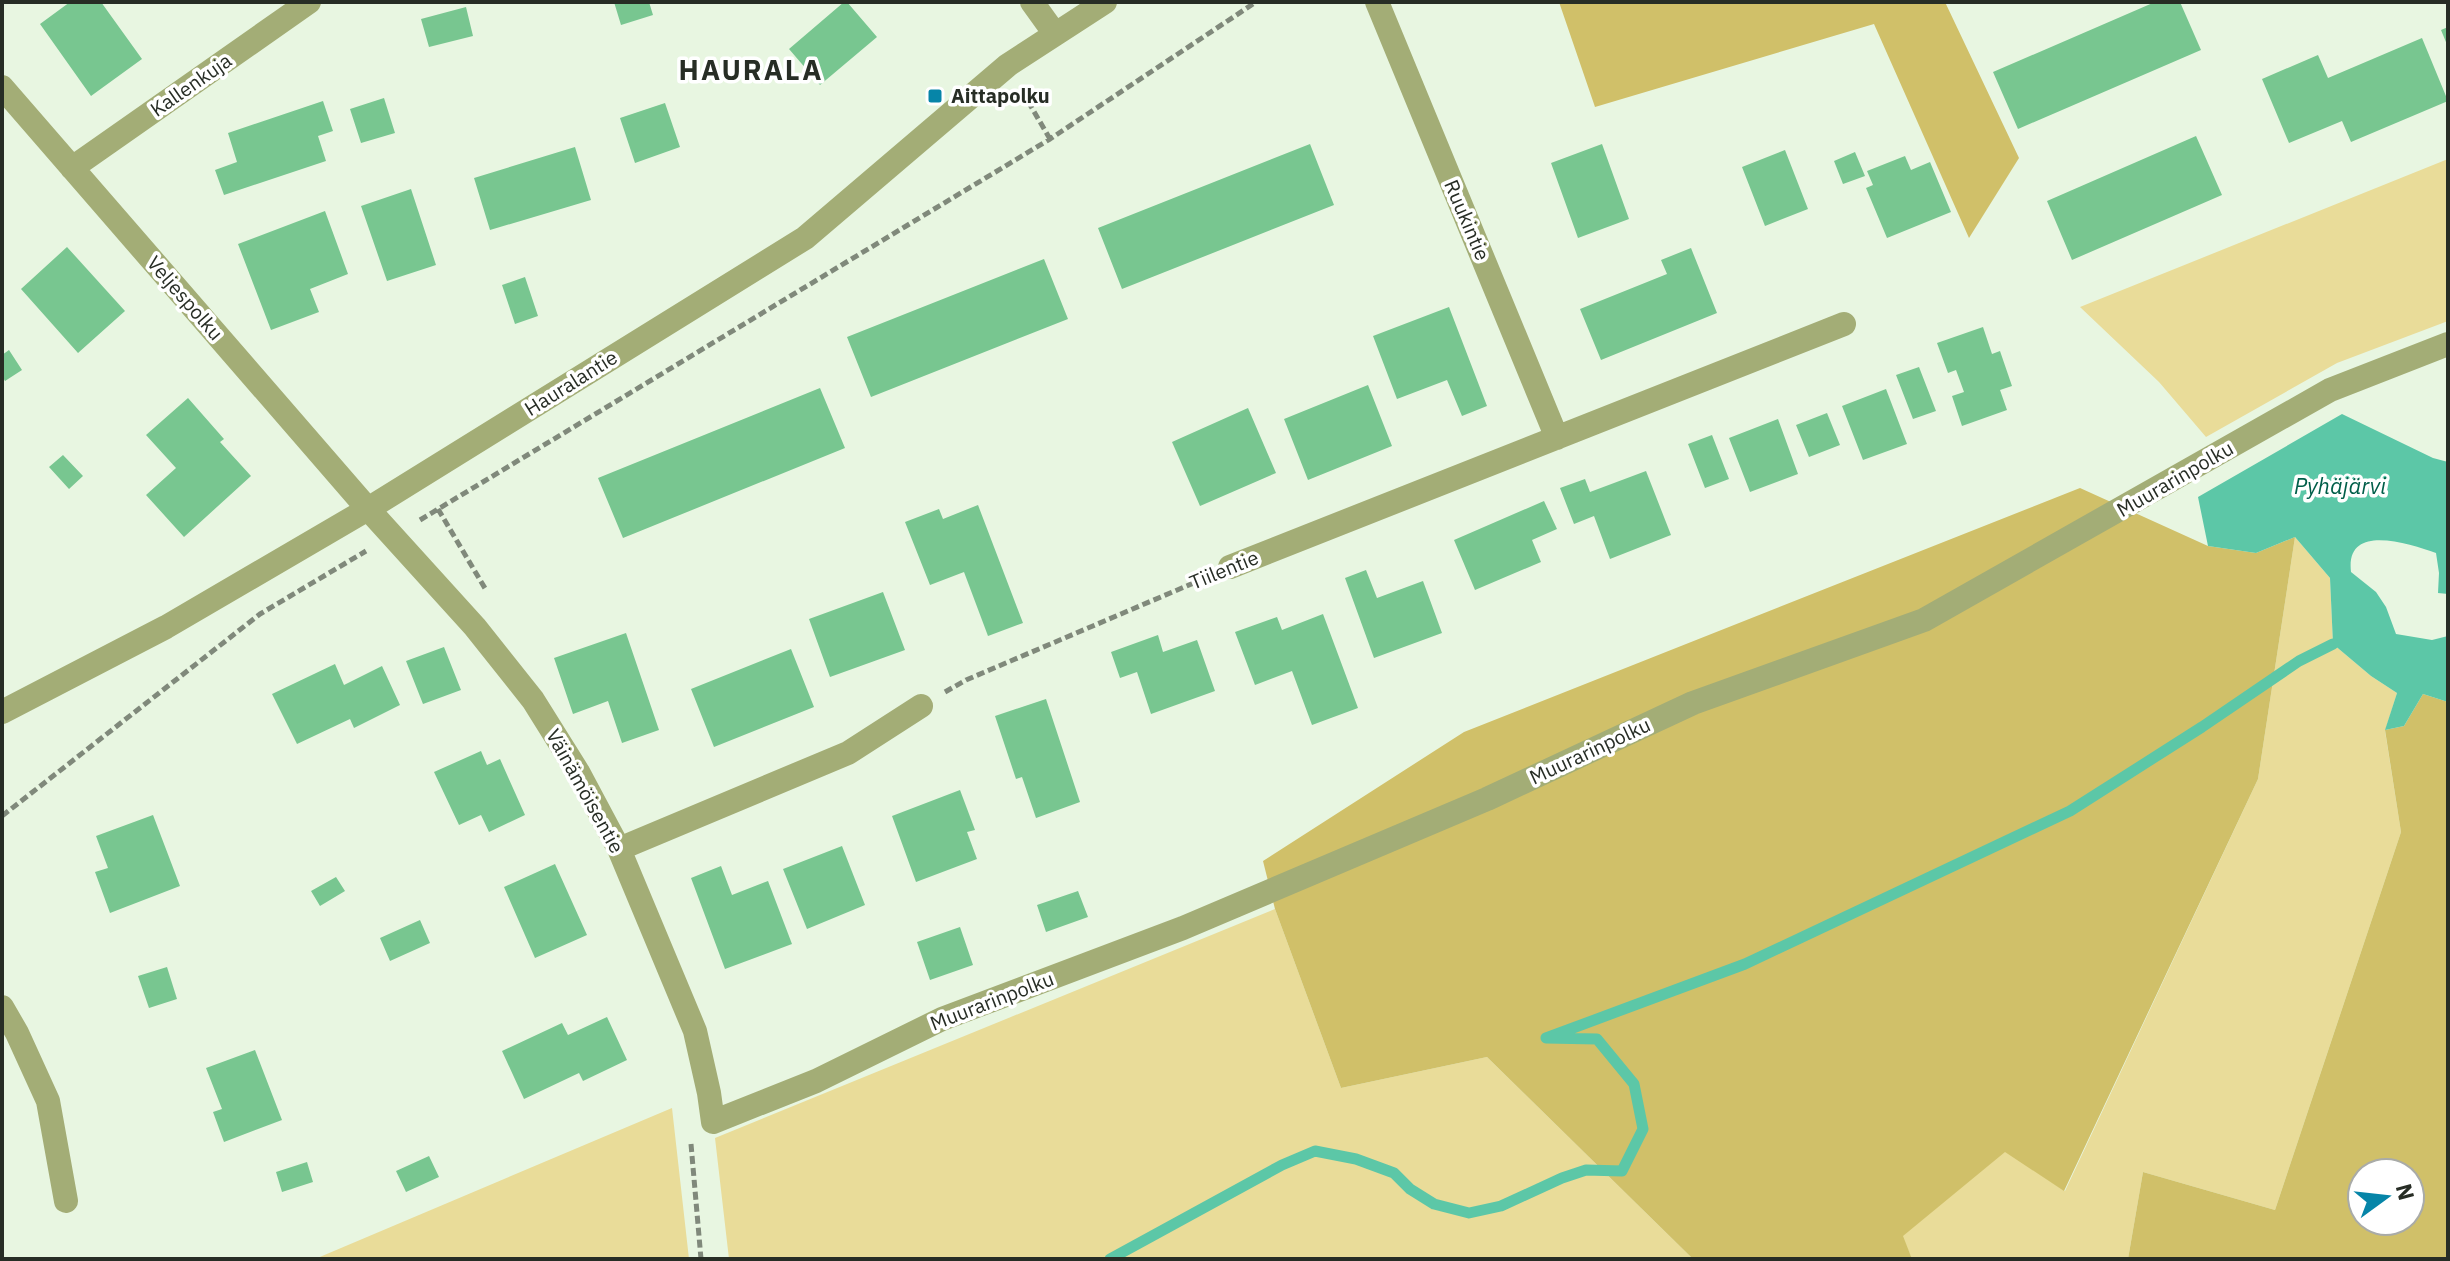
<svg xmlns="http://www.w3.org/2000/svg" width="2450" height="1261" viewBox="0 0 2450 1261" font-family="'IBM Plex Sans',sans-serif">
  <rect width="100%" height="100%" fill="#e8f6e1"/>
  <path fill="#e9dc99" d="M2448,159V321L2337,363L2206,437L2159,382L2080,307Z
    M2295,537L2330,578L2333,644L2371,676L2397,693L2385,731L2401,832L2275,1210L2143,1172L2128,1259H1912L1902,1236L2005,1151L2065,1191L2258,779Z
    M1275,909L1341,1088L1487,1057L1693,1259H729L715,1138Z
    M672,1108L689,1259H315Z"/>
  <path fill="#d0c069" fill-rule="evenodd" d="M1559,2H1945L2019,158L1969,238L1874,24L1595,107Z
    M2080,488L2208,546L2256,553L2295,537L2258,779L2064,1191L2005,1152L1903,1236L1912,1259H1693L1487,1057L1341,1088L1275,909L1263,861L1464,732Z
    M2423,694L2448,702V1259H2128L2143,1172L2275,1210L2401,832L2385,730L2404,726ZM2362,1173H2410V1221H2362Z"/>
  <path fill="#5cc7a7" d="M2342,414L2433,458L2448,462V594L2438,593L2439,573L2436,553C2409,544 2345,522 2351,572L2376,592L2386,607L2396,634L2432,640L2448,636V702L2423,694L2404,726L2385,730L2397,693L2371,676L2333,644L2330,578L2295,537L2256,553L2208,546L2198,497Z"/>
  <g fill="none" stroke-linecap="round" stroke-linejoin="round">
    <path stroke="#5cc7a7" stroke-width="11" d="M1110,1259L1282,1165L1315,1151L1356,1159L1394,1173L1410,1189L1434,1204L1469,1213L1501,1206L1562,1178L1586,1170L1622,1171L1643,1129L1634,1084L1597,1039L1546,1038L1745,964L2070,811L2202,727L2299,661L2333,644"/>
  </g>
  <path fill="#78c690" d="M70,2H101L142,59L91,96L40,24Z
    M614,2H649L653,15L621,25Z
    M844,2H847L877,37L820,85L789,49Z
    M2155,2H2180L2201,50L2018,129L1993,72Z
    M466,7L473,36L429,47L421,19Z
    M2448,27V47L2441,30Z
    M2422,38L2448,101L2351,142L2342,121L2289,143L2262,79L2318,55L2328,78Z
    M384,98L395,133L361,143L350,109Z
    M323,101L333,131L318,136L326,161L224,195L215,170L237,162L228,133Z
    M665,103L680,147L635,163L620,118Z
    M2196,136L2222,195L2072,260L2047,201Z
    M1310,144L1334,205L1122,289L1098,228Z
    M1602,144L1629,219L1578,238L1551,163Z
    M575,147L591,200L490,230L474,178Z
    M1785,150L1808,209L1765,226L1742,167Z
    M1855,152L1865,176L1843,184L1834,161Z
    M1905,156L1911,170L1930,162L1951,212L1887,238L1866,188L1873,185L1867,171Z
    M411,189L436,265L387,281L361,206Z
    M325,211L348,274L310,289L319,312L271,330L238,244Z
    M67,247L125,311L78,353L21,289Z
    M1691,248L1717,313L1601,360L1580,309L1667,274L1661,260Z
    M1044,259L1068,319L871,397L847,337Z
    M525,277L538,316L515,324L502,285Z
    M1449,307L1487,406L1462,416L1447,380L1397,399L1373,336Z
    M1983,327L1992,354L2000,351L2012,386L2000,390L2007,410L1962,426L1952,396L1964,392L1956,370L1948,373L1937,343Z
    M9,350L22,370L5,381L2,376V355Z
    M1919,367L1936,411L1913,419L1896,375Z
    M1368,385L1392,446L1308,480L1284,419Z
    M820,388L845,448L623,538L598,478Z
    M1886,389L1907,444L1863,460L1842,406Z
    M188,398L224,439L220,442L251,476L184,537L146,495L176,468L146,435Z
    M1248,408L1276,473L1200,506L1172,442Z
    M1827,413L1840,445L1809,457L1796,425Z
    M1778,419L1798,474L1750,492L1729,438Z
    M1712,435L1729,479L1705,488L1688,444Z
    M63,455L83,476L69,489L49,467Z
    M1646,471L1671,535L1610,559L1594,516L1574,524L1560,488L1585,479L1590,492Z
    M1544,501L1557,529L1532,540L1541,562L1475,590L1454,540Z
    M978,505L1023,623L988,636L964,572L930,585L905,522L939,509L943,519Z
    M1366,570L1377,598L1423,581L1442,633L1374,658L1345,578Z
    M883,592L905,650L830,677L809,619Z
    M1323,614L1358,708L1312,725L1292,671L1255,685L1235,632L1277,617L1282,630Z
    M626,633L659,730L622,743L608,701L573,714L554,658Z
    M1158,635L1163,652L1197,640L1215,691L1151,714L1137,672L1120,678L1111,652Z
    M444,647L461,690L423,704L406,661Z
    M791,649L814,707L714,747L691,689Z
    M335,664L344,685L382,666L400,705L354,728L350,719L297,744L272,694Z
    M1046,699L1080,802L1036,818L1022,777L1016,779L995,716Z
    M481,751L487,765L500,759L525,815L489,832L481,815L459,825L434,772Z
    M960,790L975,830L967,832L977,859L916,882L892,816Z
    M153,815L180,886L110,913L95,872L108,868L96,836Z
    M842,846L865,905L807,929L783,869Z
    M555,864L587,935L535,958L504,887Z
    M721,866L732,895L768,881L792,944L725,969L691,878Z
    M336,877L345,891L320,906L311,891Z
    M1078,891L1088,917L1046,932L1037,905Z
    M420,920L430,943L390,961L380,938Z
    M960,927L973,965L930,980L917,942Z
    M167,967L177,999L149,1008L138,976Z
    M607,1017L627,1060L583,1081L579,1073L524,1099L502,1051L562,1023L568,1035Z
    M255,1050L282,1120L224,1142L213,1112L222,1109L206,1068Z
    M429,1156L439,1177L406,1192L396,1171Z
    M307,1162L313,1182L282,1192L276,1172Z"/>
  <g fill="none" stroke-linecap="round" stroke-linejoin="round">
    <path stroke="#80897b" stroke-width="5" stroke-dasharray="8 4" stroke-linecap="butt" d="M1022,91L1050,139
      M438,509L486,590
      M420,520L1050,139L1256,2
      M945,692L966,680L1203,579
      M2,816L260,614L366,551
      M691,1144L701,1259"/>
    <path stroke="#a3ad76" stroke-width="24" d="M1032,2L1055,34
      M1377,2L1557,438
      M2,87L368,509L475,627L533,700L578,772L619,849L695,1031L709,1093L713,1122L816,1081L942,1019L1183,928L1487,799L1693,703L1924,620L2330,390L2448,344
      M72,168L309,2
      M1230,567L1844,324
      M2,712L166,627L368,509L805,238L1008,65L1105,2
      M619,849L848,753L921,706
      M2,1007L17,1033L48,1101L66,1201"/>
  </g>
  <rect fill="#0685a8" stroke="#fff" stroke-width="3" x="927" y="88" width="16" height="16" rx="4"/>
  <g text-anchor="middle" stroke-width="7" stroke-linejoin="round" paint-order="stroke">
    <g font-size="20" fill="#272d25" stroke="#fff">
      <text transform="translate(191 85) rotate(-35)" y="7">Kallenkuja</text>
      <text transform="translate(1467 220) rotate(67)" y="7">Ruukintie</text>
      <text transform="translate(185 298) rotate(49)" y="7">Veljespolku</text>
      <text transform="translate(571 383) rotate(-32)" y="7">Hauralantie</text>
      <text transform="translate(2175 479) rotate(-30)" y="7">Muurarinpolku</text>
      <text transform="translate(1224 570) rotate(-22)" y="7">Tiilentie</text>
      <text transform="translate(1590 751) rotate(-25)" y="7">Muurarinpolku</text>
      <text transform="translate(585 791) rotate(61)" y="7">Väinämöisentie</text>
      <text transform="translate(992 1001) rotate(-21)" y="7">Muurarinpolku</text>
    </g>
    <g font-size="20" font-weight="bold" fill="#272d25" stroke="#fff" text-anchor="start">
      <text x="951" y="103">Aittapolku</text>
    </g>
    <g font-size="22" font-style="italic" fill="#005e49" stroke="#fff">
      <text x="2340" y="494">Pyhäjärvi</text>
    </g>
    <g font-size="28" font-weight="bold" letter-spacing="2" fill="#272d25" stroke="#fff">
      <text x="751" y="80">HAURALA</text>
    </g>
  </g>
  <rect width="2450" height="1261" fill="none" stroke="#272d25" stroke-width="8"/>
  <g transform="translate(2386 1197) rotate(75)"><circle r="38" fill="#ffffff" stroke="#a9aba8" stroke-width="2"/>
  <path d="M0-6L14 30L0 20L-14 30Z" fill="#0685a8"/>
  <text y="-12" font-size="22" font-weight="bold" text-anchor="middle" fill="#272d25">N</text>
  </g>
</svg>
